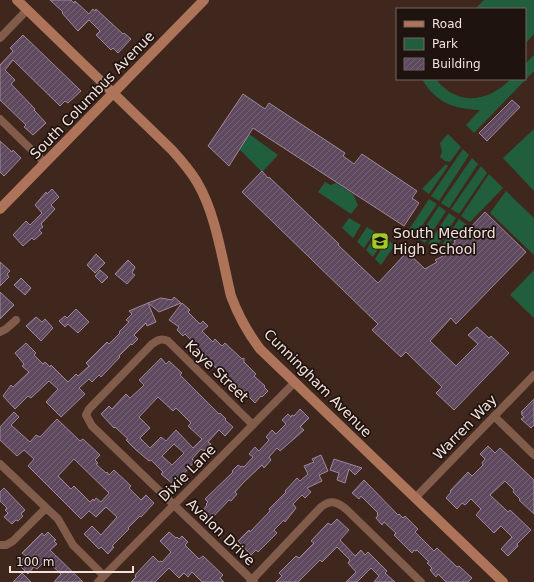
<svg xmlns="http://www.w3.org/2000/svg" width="534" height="582" viewBox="0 0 534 582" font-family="'DejaVu Sans',sans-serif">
  <defs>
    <pattern id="building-hatch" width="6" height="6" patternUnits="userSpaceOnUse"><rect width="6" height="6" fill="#5e495e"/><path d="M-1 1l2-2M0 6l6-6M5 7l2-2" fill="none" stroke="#766374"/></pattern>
  </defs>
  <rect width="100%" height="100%" fill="#40271d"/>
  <path fill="#215e3e" d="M484,0H534V34L525,44V9H475Z
    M534,55V71L474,133L466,125L480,110C454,109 436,103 422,79H436C457,107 488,102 511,79H525V64Z
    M534,129V191L503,158Z
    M249,134L278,155L262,172L239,149Z
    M448,134L461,147L450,162L445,161L440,157L442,152L440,143Z
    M463,149L469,155L439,201L431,196Z
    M472,158L478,164L449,208L441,203Z
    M446,164L448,166L429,194L422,189Z
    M481,166L487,173L459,214L451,209Z
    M489,174L503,188L470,222L461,216Z
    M325,182L331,185L336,183L353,194L358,205L351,214L318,192Z
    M506,191L534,218V255L490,213Z
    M429,199L437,204L415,236L408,231Z
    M439,206L446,211L425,243L418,238Z
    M449,213L456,218L435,249L428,244Z
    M349,218L361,225L353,238L342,228Z
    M459,219L467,225L440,253L438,251Z
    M367,227L375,232L364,248L357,242Z
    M377,233L385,238L373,257L366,250Z
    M387,240L395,245L381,265L375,259Z
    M534,270V318L510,295Z"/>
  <path fill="url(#building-hatch)" stroke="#9e879e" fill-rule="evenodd" d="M50,0H71L74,3L75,1L89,14L93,9L95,11L96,9L123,34L124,33L131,39L118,53L113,48L111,50L96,35L100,31L89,20L78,31L62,13L63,12Z
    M23,35L81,91L68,103L65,101L60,106L13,60L5,70L15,80L11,84L35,109L34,110L46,123L33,135L24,127L26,125L0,100V65L13,51L10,48Z
    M243,94L265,109L269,103L345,153L343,156L354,164L362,154L417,191L412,198L419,203L404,226L253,128L229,166L208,146Z
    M512,100L520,107L487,141L479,133Z
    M0,141L12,152L13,150L21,158L4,176L0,172Z
    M262,171L268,178L269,177L339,244L338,245L378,283L407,252L425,269L437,262L435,260L443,256L442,253L449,249L448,247L455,243L454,241L462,236L460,234L469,229L485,212L526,252L456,324L451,318L430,341L456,366L478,344L468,335L477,327L489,338L491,336L509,353L454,410L436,393L442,387L406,352L401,357L372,330L378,324L242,192Z
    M52,189L59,197L51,205L55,209L41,224L43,227L39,230L42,233L34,240L32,238L23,246L13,235L26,221L30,225L42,213L35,205L46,192L47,194Z
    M96,254L105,263L95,273L87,265Z
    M128,260L135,267L132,273L135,275L127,284L115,274Z
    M0,262L10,271L7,274L9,277L0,286Z
    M100,270L108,277L102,283L95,276Z
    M21,278L31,288L25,295L14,285Z
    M0,292L14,305L0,319Z
    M174,297L181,303L159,312L148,303L161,298L172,300Z
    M148,303L156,322L147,326L146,323L134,335L138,339L132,345L131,344L119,356L120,357L101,377L99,375L92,382L89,379L79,388L85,394L61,417L46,402L58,389L49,381L31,398L28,396L15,409L3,396L11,385L13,387L29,372L22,366L24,364L15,353L26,343L36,353L34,355L43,364L45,362L50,367L51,365L68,382L76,374L78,376L89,366L86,363L107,342L109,344L120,333L119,332L129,322L126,320L132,314L129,311Z
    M182,303L190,310L188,312L200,324L203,321L208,326L202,331L213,342L215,339L222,346L225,343L242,359L244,358V362L256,374L254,376L265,386L264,387L268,391L262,397L261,396L255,403L248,396L247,397L199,352L201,350L185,334L183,336L177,330L179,327L169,320Z
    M76,309L89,322L78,333L68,324L65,327L59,321L65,316L67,318Z
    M36,317L42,322L45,319L53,328L41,341L26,326Z
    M161,358L166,364L169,361L182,373L180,375L219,414L220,413L226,419L225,420L233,427L225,436L219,430L208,442L211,444L204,451L201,449L192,459L195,461L174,485L161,474L163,472L151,460L149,461L135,449L126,440L128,439L115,427L114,428L101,414L109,406L112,409L126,394L130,398L140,389L144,385L139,380ZM158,397L173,411L176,408L191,423L188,426L202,439L193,448L176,430L166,441L161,437L150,448L140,438L150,428L139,417ZM174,444L184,453L172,465L162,456Z
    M534,399V425L531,428L521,419L524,417L521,414L523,413L521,412Z
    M300,409L309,418L300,427L304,430L280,451L277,448L269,457L271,460L264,468L262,465L244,482L235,492L237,494L231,501L229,500L210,520L201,512L207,505L206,504L208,502L205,499L233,472L232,471L238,465L241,467L242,466L244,467L253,457L249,454L255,447L259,451L269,440L266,437L272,430L276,434L286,424L282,420L288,414L291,417L292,415L294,416Z
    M14,412L19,417L11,425L30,442L36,435L40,437L57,419L80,441L83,439L100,455L95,460L98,463L96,464L106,473L107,472L109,475L114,470L131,486L129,488L141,500L146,495L154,503L141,517L140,516L128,528L129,529L112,546L114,547L108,554L101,547L99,549L84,534L92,526L101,535L117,517L106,507L96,517L89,511L81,519L28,466L34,459L24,450L17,456L0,440V427ZM74,459L109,493L101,502L96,498L94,501L93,499L90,502L74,486L71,489L58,476Z
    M488,446L495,453L500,448L534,480V514L519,500L520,499L513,492L514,490L505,481L490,495L506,510L508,512L510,510L531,530L517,544L518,546L508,556L501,549L512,537L501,526L494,533L476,515L481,509L471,499L465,505L462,503L457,509L446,498L451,492L450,491L468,472L472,476L483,465L482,463L485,459L480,454Z
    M321,455L328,471L319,475L322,481L307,488L311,492L305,498L302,495L293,504L296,508L285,522L284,520L274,530L277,533L258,552L256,550L251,555L238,541L249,530L250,532L270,511L269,509L286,492L285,491L297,478L300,481L308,474L304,466L314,462L312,459Z
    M334,459L340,461L362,468L355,475L349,469L345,483L337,480L339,473L330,470Z
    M364,480L398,515L399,514L403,518L405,516L418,529L415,532L434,551L437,548L457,567L459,566L472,578L468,582H446L438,574L436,577L430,570L432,568L427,563L429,562L417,550L416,551L414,550L412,553L394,535L396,533L384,522L382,525L376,518L378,515L377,514L378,513L361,496L359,499L352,493Z
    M4,488L25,510L21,514L23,516L18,521L16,520L12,524L4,517L8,513L5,510L7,508L0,501V492Z
    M337,519L349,530L340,540L355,556L361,550L365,555L368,552L387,571L385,573L395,582H374L379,576L371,568L357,582H346L356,572L348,563L350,560L337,547L322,562L320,560L298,582H276L282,576L279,573L296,556L299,558L314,543L311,541L328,523L331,525Z
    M48,532L56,540L54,541L57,544L50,550L83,582H54L61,574L46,560L37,569L34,567L28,574L18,564L26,556L22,553L42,533L44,536Z
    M169,532L176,538L177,537L179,539L182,536L188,542L185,545L199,559L203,556L223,575L220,578L224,582H202L192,572L188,577L184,573L179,578L169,568L155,582H131L136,577L135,576L136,574L153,556L159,562L161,561L162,562L171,552L160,541Z
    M22,573L31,582H13Z"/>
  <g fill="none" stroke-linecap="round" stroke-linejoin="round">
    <path stroke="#815c4b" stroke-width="8" d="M0,38L27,10
      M0,119L45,163
      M0,332L6,329L16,320
      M494,416L534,455
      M253,425L168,341C161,338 158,340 152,344L89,409L86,415L92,426L254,582
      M0,464L58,519L73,545L104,576
      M416,497L534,375
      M0,545H6L13,541L46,508
      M98,582L294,383
      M250,582L321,507C331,499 338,502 347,510L421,582"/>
    <path stroke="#ae7459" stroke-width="10" d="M17,0L172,150C181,160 190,170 197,182C216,214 222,259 231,296C238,315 248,333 260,349L503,582
      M0,209L204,0"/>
  </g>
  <defs>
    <symbol id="school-square" viewBox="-11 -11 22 22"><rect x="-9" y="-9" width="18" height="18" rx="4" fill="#a4c825" stroke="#1f130f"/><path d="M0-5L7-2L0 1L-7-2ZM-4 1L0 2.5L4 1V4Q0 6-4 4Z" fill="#111"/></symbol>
  </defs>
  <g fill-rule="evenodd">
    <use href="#school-square" x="370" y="231" width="20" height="20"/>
  </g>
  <g text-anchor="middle" stroke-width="3.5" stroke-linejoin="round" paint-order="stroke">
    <g font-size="14" fill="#f3e2db" stroke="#1f130f">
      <text transform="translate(92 95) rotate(-46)" y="5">South Columbus Avenue</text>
      <text transform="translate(217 371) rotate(44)" y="5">Kaye Street</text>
      <text transform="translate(318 383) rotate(45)" y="5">Cunningham Avenue</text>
      <text transform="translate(465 427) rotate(-46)" y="5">Warren Way</text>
      <text transform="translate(187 473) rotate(-45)" y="5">Dixie Lane</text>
      <text transform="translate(221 532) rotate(44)" y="5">Avalon Drive</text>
    </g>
    <g font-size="14" fill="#f3e2db" stroke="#1f130f" text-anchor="start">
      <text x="393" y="238">South Medford<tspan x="393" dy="16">High School</tspan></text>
    </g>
  </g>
  <rect x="396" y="8" width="130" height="72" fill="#1f130f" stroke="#746661"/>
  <rect x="404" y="21" width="20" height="6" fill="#ae7459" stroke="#746661"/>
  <text x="432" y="28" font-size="12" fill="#f3e2db">Road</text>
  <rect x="404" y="38" width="20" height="12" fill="#215e3e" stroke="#746661"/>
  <text x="432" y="48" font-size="12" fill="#f3e2db">Park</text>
  <rect x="404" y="58" width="20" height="12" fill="url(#building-hatch)" stroke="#746661"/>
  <text x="432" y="68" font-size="12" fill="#f3e2db">Building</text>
  <path d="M10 566v6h123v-6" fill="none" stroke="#f3e2db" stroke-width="2"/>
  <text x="16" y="566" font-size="12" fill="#f3e2db" stroke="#1f130f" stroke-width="3" paint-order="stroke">100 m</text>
</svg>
